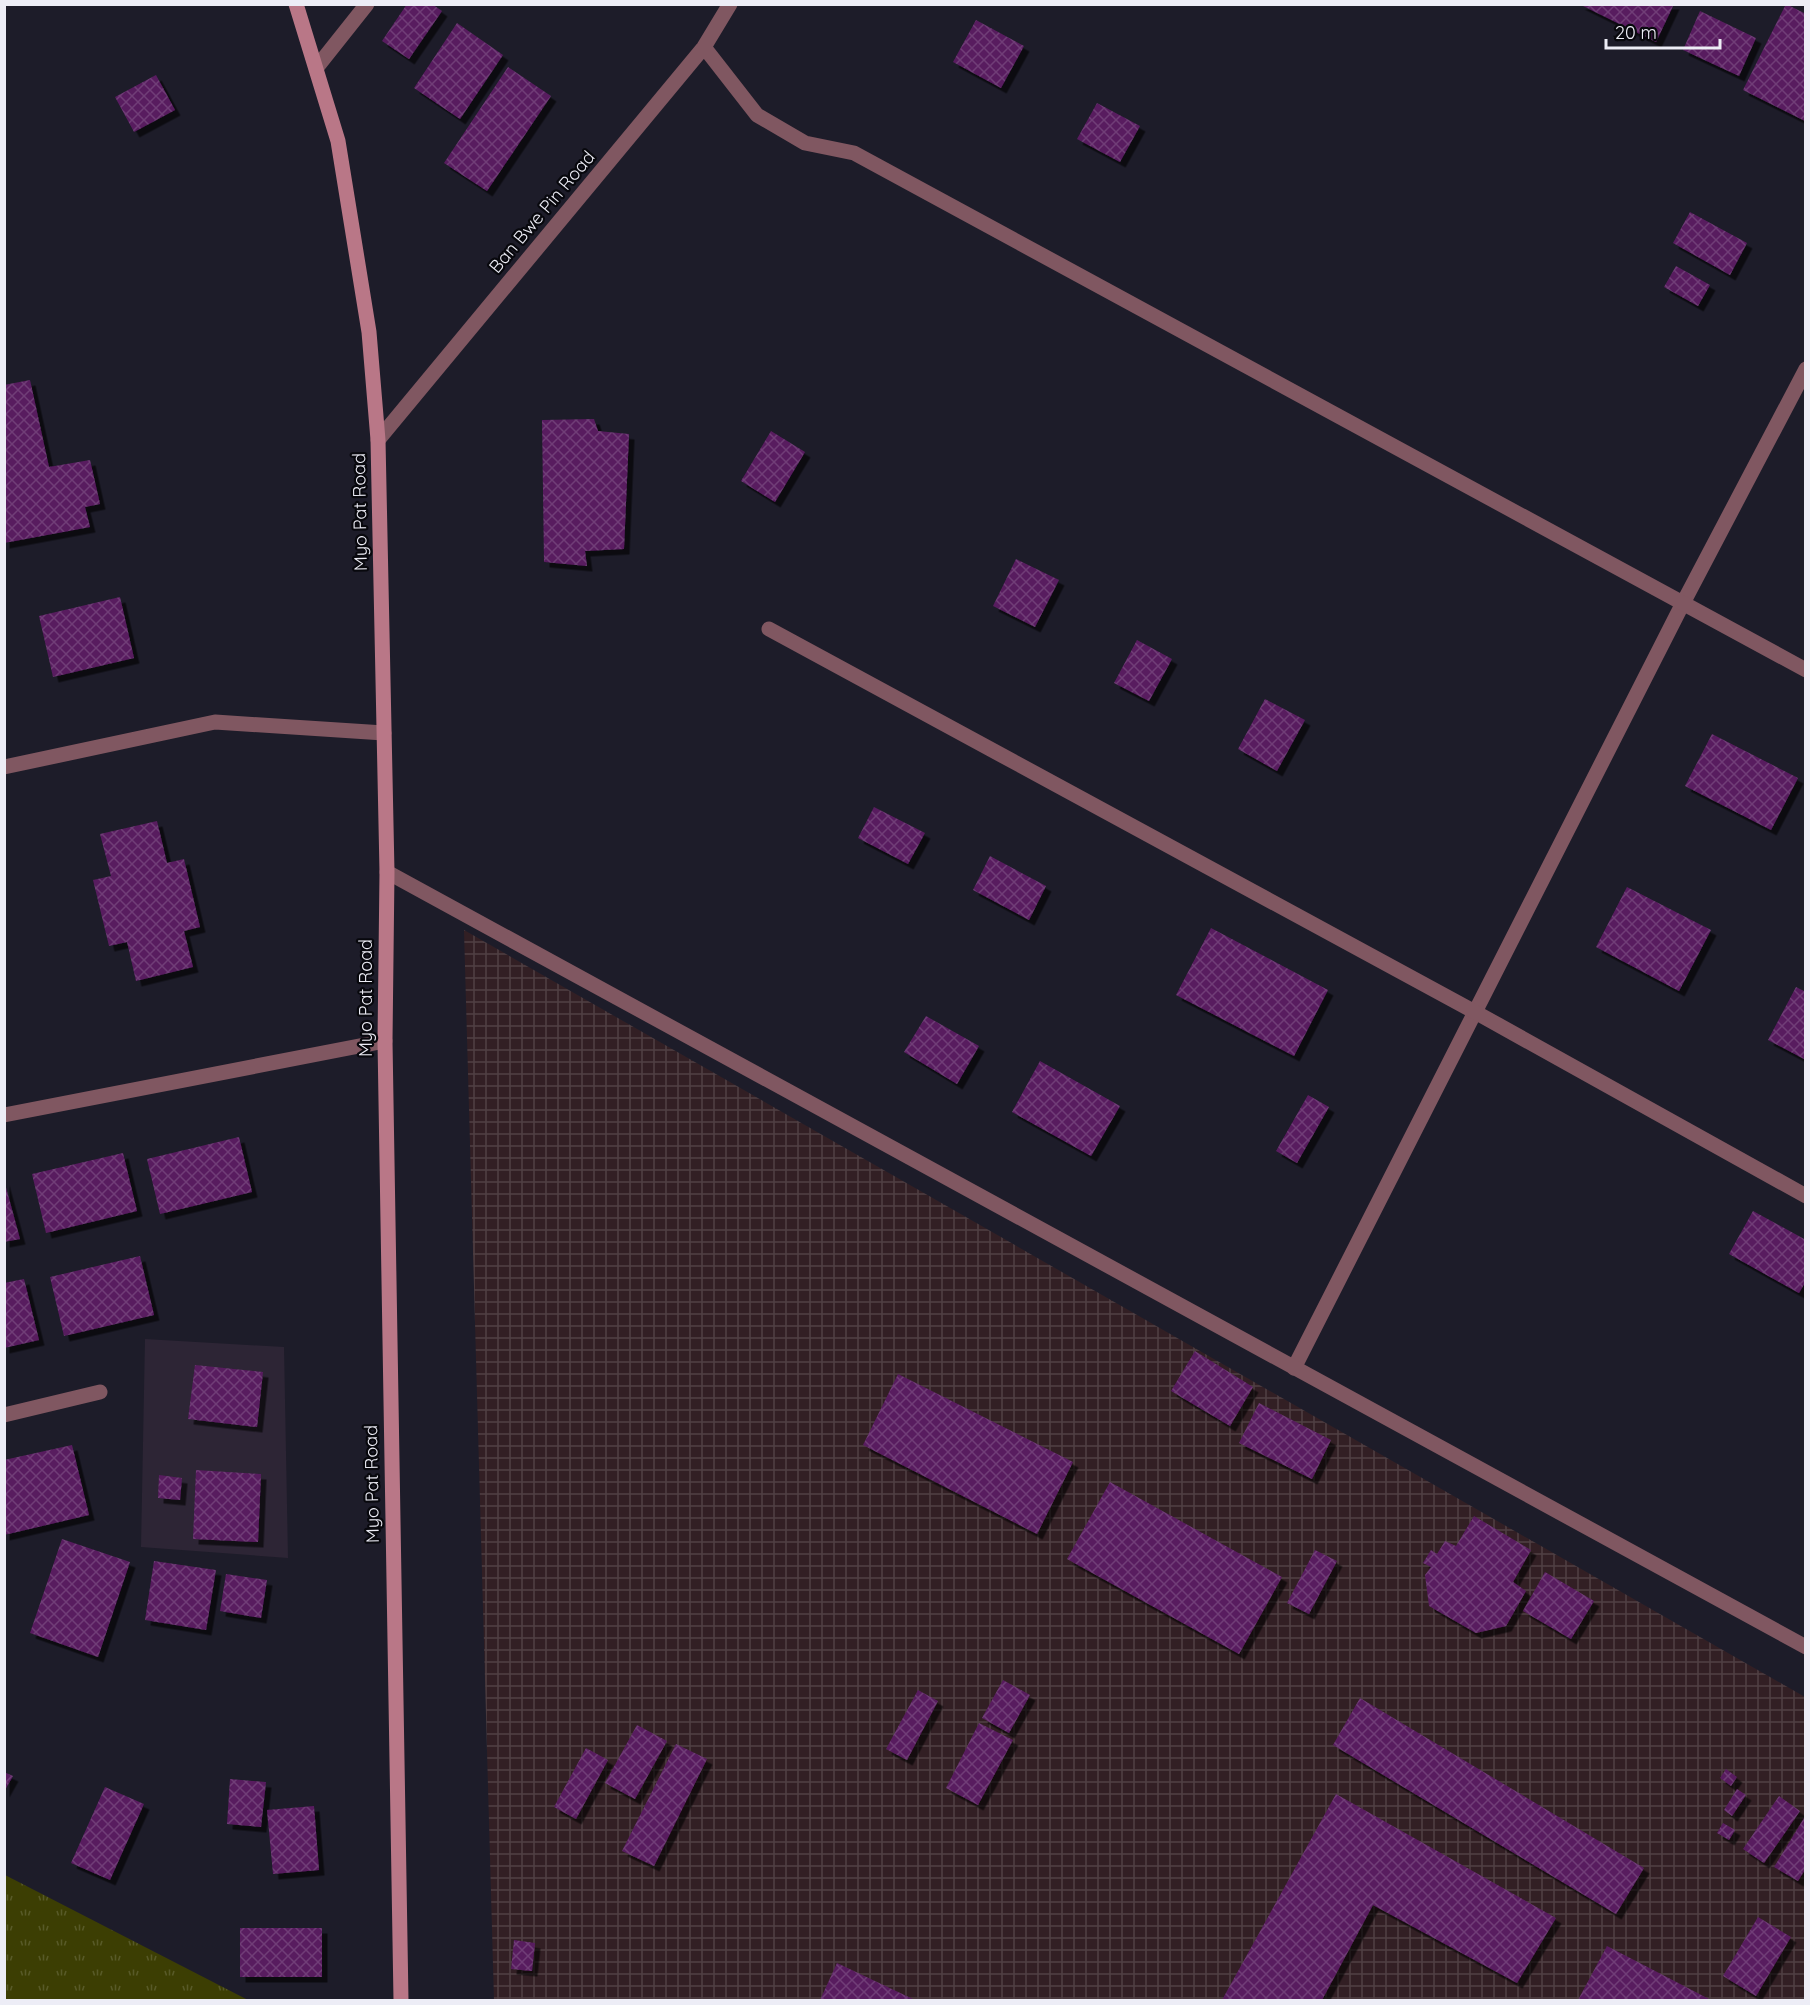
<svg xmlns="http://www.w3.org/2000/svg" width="1810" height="2005" viewBox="0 0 1810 2005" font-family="Quicksand,sans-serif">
  <defs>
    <pattern id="industrial-grid" width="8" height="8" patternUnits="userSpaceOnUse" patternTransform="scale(1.5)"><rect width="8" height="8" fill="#321f24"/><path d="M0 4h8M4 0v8" fill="none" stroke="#504044"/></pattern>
    <pattern id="grass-tufts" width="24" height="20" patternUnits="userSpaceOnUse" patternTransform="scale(1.5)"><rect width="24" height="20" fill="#3c3e03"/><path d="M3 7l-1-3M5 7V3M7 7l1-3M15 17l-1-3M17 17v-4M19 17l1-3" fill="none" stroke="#585a28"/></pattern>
    <pattern id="building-cross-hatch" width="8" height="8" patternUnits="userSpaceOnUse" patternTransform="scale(1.5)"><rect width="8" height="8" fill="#581c5f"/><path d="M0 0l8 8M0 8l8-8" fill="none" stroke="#703d77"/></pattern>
    <filter id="shadow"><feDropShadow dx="5.5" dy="5.5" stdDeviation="0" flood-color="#0009"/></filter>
  </defs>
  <rect width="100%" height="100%" fill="#1d1c29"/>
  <path fill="#2d2535" d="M145,1339L284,1347L288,1558L141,1547Z"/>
  <path fill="url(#industrial-grid)" d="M464,930L1805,1697V2000H494Z"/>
  <path fill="url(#grass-tufts)" d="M5,1875L248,2000H5Z"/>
  <path fill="url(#building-cross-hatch)" filter="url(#shadow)" d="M407,4H432L442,11L409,59L382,41Z
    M1579,4H1674L1656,42Z
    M1786,4L1806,14L1805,121L1743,90Z
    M1700,11L1756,38L1739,76L1683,50Z
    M976,20L1024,46L1001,88L953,62Z
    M457,23L503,55L460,119L414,88Z
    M508,67L551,96L487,191L444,163Z
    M156,75L175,110L134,132L115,97Z
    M1097,103L1140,126L1120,162L1077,139Z
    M1690,212L1747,243L1730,275L1673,243Z
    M1676,266L1710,285L1698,306L1664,287Z
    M30,380L49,467L90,460L100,504L85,507L90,527L4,543V385Z
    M594,419L598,431L629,434L624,549L585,551L587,566L544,562L542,420Z
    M771,431L805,452L775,502L741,481Z
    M1016,559L1059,580L1035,627L993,606Z
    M120,597L134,658L53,677L39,616Z
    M1137,640L1172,659L1149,701L1114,683Z
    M1265,699L1305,720L1277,771L1238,749Z
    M1712,734L1798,778L1771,830L1685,786Z
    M874,807L925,833L908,864L858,838Z
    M157,821L167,863L184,859L200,927L184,931L193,967L136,981L127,942L109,946L93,880L111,876L100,834Z
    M990,856L1046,886L1029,920L973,890Z
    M1627,887L1711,930L1679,991L1596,947Z
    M1211,928L1328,990L1294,1056L1176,995Z
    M1796,987L1806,992V1060L1768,1040Z
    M926,1016L979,1046L957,1084L904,1052Z
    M1040,1061L1120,1106L1091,1156L1012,1112Z
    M1308,1095L1329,1107L1297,1163L1276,1151Z
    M239,1137L252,1192L160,1214L147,1159Z
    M123,1153L137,1211L46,1233L32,1174Z
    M4,1180L20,1239L4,1242Z
    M1753,1211L1806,1240V1281L1799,1293L1729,1254Z
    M140,1256L154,1315L64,1336L50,1277Z
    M24,1279L39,1340L4,1348V1283Z
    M1195,1351L1253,1387L1230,1426L1171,1391Z
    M195,1365L263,1372L257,1427L188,1419Z
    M898,1374L1073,1462L1037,1534L863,1445Z
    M1259,1403L1331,1440L1312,1479L1239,1443Z
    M72,1445L89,1515L4,1535V1460Z
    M196,1470L261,1474L258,1542L193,1539Z
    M159,1475L182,1478L180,1500L158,1498Z
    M1110,1482L1282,1577L1239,1654L1067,1559Z
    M1474,1516L1531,1550L1513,1582L1526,1591L1506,1626L1476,1633L1429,1606L1425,1575L1431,1567L1423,1563L1431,1550L1437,1554L1445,1541L1456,1546Z
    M62,1539L130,1562L98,1657L30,1633Z
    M1315,1550L1337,1561L1309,1614L1287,1603Z
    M154,1561L216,1570L206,1630L145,1620Z
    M1545,1572L1594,1601L1571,1639L1523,1611Z
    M226,1574L267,1580L261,1618L220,1611Z
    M1003,1680L1030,1695L1009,1733L982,1718Z
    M918,1690L938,1701L907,1760L886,1749Z
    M1360,1698L1644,1868L1616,1914L1333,1745Z
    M979,1723L1013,1740L978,1805L946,1788Z
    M637,1725L667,1741L635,1799L605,1783Z
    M676,1744L707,1759L654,1866L622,1851Z
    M586,1748L608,1760L576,1819L554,1807Z
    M1726,1769L1737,1777L1731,1786L1720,1778Z
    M4,1772L13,1776L4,1792Z
    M230,1779L266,1782L261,1827L227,1824Z
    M105,1787L144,1804L110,1880L71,1863Z
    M1737,1789L1746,1795L1732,1816L1724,1810Z
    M1336,1794L1556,1918L1517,1983L1373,1905L1322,2000H1222Z
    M1779,1796L1800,1811L1764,1863L1743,1849Z
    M314,1806L319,1870L273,1874L267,1810Z
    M1806,1815V1868L1798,1881L1774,1867Z
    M1723,1823L1735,1830L1729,1840L1717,1833Z
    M1758,1917L1791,1937L1756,1996L1723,1976Z
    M240,1928H322V1977H240Z
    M514,1940L535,1943L532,1971L511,1969Z
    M1607,1946L1711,2000H1578Z
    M837,1963L915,2000H820Z"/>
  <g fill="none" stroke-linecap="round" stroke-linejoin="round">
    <path stroke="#805761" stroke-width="15" d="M4,767L215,722L384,733
      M4,1115L385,1041
      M1294,1368L1682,605L1806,369
      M4,1415L100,1392"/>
    <path stroke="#805761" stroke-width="15" d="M704,47L757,115L805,143L854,153L1806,670
      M317,67L367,4
      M378,440L704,47L730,4
      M769,629L1475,1012L1806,1196
      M387,872L1806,1647"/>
    <path stroke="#b97787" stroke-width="15" d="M296,4L338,141L369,332L378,440L387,872L385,1041L401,2000"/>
  </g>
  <g text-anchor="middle" stroke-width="4.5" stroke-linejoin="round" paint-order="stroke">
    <g font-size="18" fill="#ededf6" stroke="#08080d">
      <text transform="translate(542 212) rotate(-50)" y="6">Ban Bwe Pin Road</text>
      <text transform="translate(360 512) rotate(-91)" y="6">Myo Pat Road</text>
      <text transform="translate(366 998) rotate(-90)" y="6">Myo Pat Road</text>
      <text transform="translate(372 1484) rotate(-91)" y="6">Myo Pat Road</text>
    </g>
  </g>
  <rect width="1810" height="2005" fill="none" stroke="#ededf6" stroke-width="12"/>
  <path d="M1606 39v9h114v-9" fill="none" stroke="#ededf6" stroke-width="3"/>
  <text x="1615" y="39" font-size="18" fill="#ededf6" stroke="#08080d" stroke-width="4.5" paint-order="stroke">20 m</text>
</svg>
